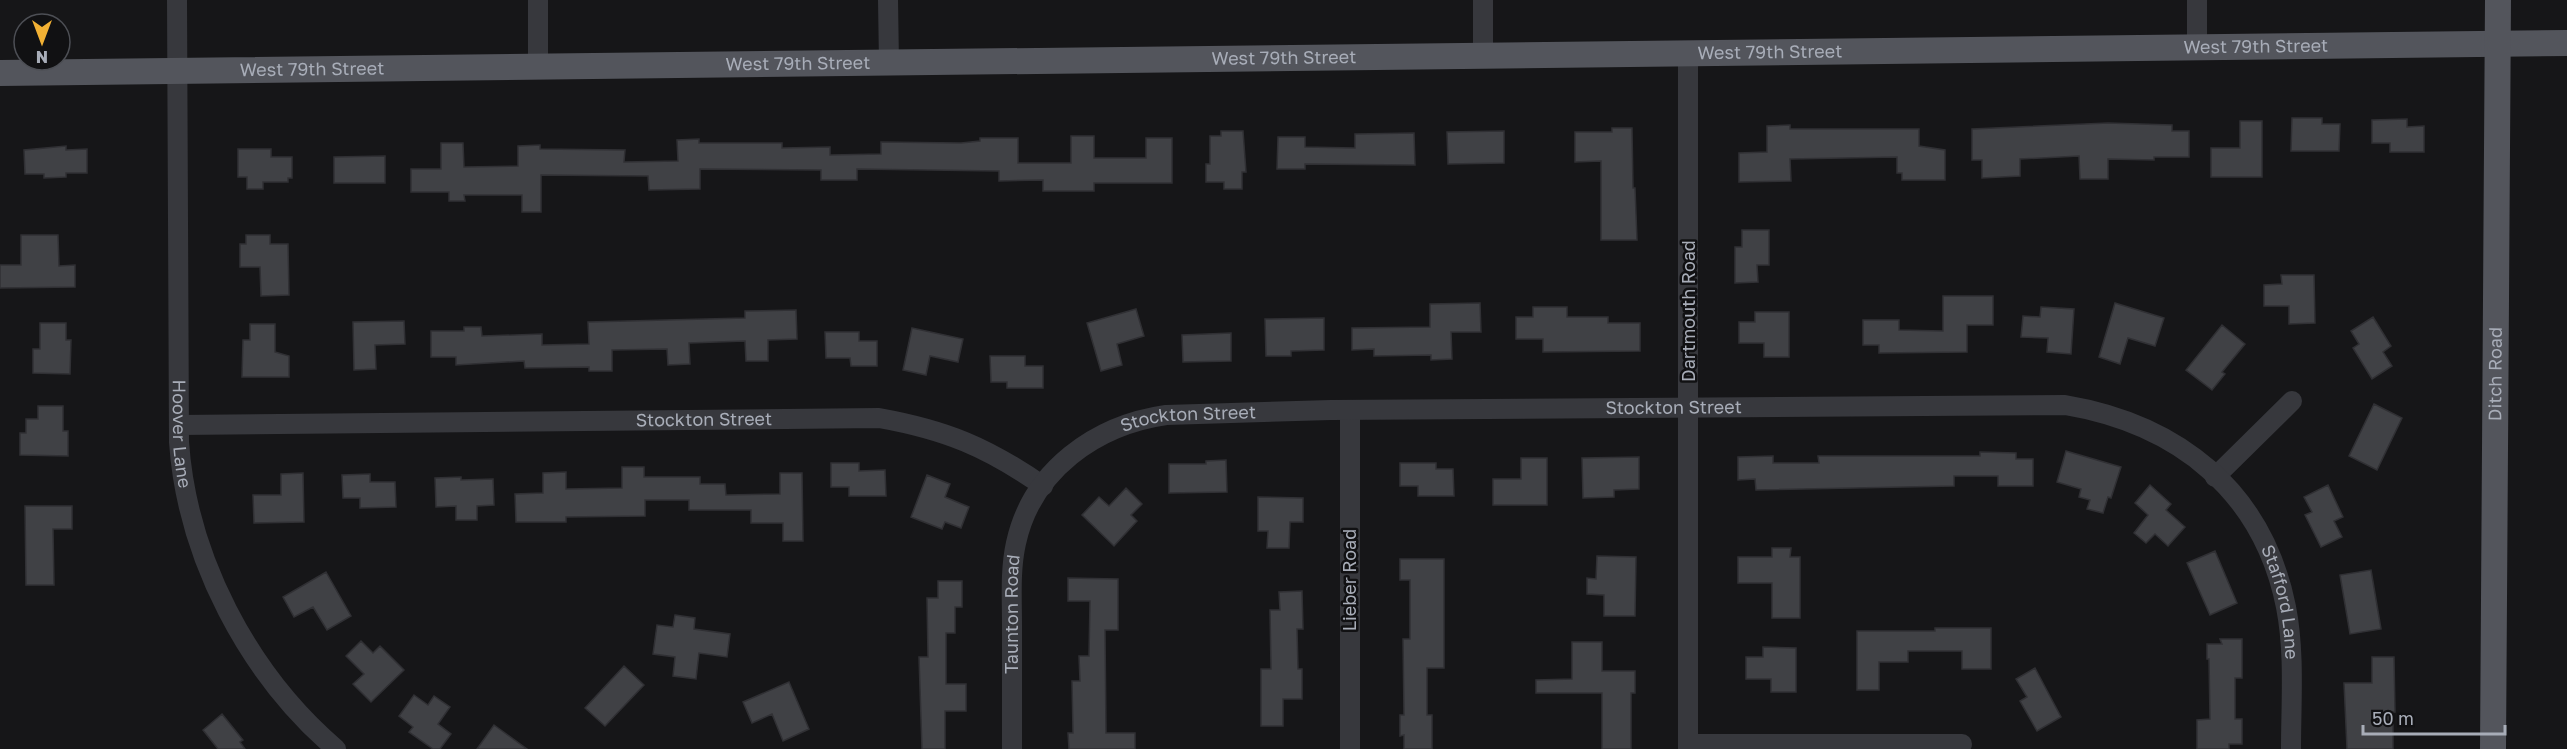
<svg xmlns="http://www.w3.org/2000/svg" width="2567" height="749" viewBox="0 0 2567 749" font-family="'Golos Text',sans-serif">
  <rect width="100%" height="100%" fill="#161618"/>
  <path fill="#404145" stroke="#303034" stroke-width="1.5" d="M2292,118H2322V124H2340L2339,151H2291Z
    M2407,119V127L2424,126V152H2390V143H2372V120Z
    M2240,121H2262V177H2211V148H2240Z
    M2108,123L2172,125V131H2189V157H2154V160L2108,159V179H2080L2079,156L2020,159V176L1982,178V160H1972V129Z
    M1790,125V129H1919V146L1945,150V180H1902V173H1897V157L1790,159L1791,181L1739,182V153L1767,152V126Z
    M1612,128H1632L1633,188H1635L1637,240H1601V161L1575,162V132H1612Z
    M1221,131H1243L1246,172H1242V189H1224V182H1206V164H1210V136H1221Z
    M1504,131V163L1448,164L1447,132Z
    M1414,133L1415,165L1305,164V169H1277L1278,137H1305V147L1355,148V134Z
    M1071,136H1094V158H1146V138H1172V183H1094V191H1043V180L999,181V171L857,169V180H821V170L700,169V189L649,190L648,176L541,175V212H522V195H464L465,201H449V192H411V169H441V143H463L464,167L518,166V146L540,145V149L625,150L624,162L678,161L677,140L699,139V143H782V148L830,147V155L881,154V142L961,143L980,141V138H1018V163H1071Z
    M66,146V150L87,149V173H66V177L44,178V174H25L24,150Z
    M238,149H271V157H292V178H288V182H263V189H247V177H238Z
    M385,156V183H334V157Z
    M1742,230H1769V265H1757L1758,282L1735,283V247H1742Z
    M21,235H58L59,266L75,265V287L0,288V265H21Z
    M246,235H270V244H288L289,295L261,296L260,267H240V244H246Z
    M2281,275H2314L2315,323L2289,324V306H2264V285L2282,284Z
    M1943,296H1993V325H1967V352L1879,353V345H1863V320H1899V330L1943,331Z
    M1480,303L1481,332H1451L1452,359L1431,360V355L1374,356V349L1352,350V328L1430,327V304Z
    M2115,303L2164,318L2155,346L2128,338L2120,364L2099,357Z
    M1533,307H1567V317H1608V323H1640V351L1543,352V339H1516V317H1533Z
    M2041,307L2074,309L2071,354L2047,352L2048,338L2021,337L2023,316L2040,317Z
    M1136,309L1144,336L1117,344L1122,365L1101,371L1087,323Z
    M796,310L797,339L768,340V361H746L745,341L689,343L690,364L668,365L667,349L612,350V371H589V367L525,368L524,361L456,365V357H431V331H464V327H481L482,336L542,334V345L589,344L588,322L745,318V311Z
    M1755,312H1789V357H1764V343H1739V322H1755Z
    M2373,317L2391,346L2383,352L2392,366L2372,379L2353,348L2359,344L2351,331Z
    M1324,318V350L1291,351V356H1266L1265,319Z
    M404,321L405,344L375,345L376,369L354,370L353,322Z
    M40,323H66V340H71L70,374L33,373V349H40Z
    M250,324H275V352L289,356V377H242L243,340H250Z
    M2222,325L2245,344L2222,372L2225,374L2212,390L2186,370Z
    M912,328L963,339L958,362L930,356L926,375L903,370Z
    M825,332H859V341H877V366H851L850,358H826Z
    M1231,333V361L1183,362L1182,335Z
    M990,356H1025V366H1043V388H1007V382H991Z
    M2374,404L2402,418L2377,470L2349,456Z
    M38,406H63V431H68V456L20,455V433H26V419H38Z
    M2066,451L2121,467L2111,498L2108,497L2103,513L2087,509L2090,500L2079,497L2081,489L2057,482Z
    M1980,452L2016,453V459H2033V486H1998V476H1954V486L1756,490L1755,479L1738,480V457L1773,456V463H1819L1818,456H1980Z
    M1639,457V489L1614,490V497L1583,498L1582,458Z
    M1521,458H1547V505H1493V479H1521Z
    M1226,460L1227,492L1169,493V464H1206V461Z
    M831,463H859V471L885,470L886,496H849V487H831Z
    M1400,463H1436V469H1453L1454,496H1418V486H1400Z
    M622,467H644V477H700V484H725L726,495L780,494V473H802L803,541H783V523H751V510H689V500H645V516L566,517V522H516L515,494L543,493V473L566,472V489L622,488Z
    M303,473L304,522L254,523L253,495H281V474Z
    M370,474V482H395L396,507L360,508V498H343L342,475Z
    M927,475L950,484L945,497L969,507L961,528L945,522L942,529L911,517Z
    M461,477V480L493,479L494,505L477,506V520H456V506L436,507L435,478Z
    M2150,485L2171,504L2166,510L2185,527L2168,546L2155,534L2146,543L2134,533L2148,515L2135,503Z
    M2328,485L2343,517L2334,521L2342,537L2321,547L2305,515L2312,512L2304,497Z
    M1126,488L1142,504L1131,515L1137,521L1114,546L1082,515L1099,497L1109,506Z
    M1258,497L1303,498V522H1290L1289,548H1267L1268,531H1258Z
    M25,506H72V529H53L54,585H26Z
    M1772,548H1791L1790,557H1800V618H1772V583H1738V557H1772Z
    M2215,551L2237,603L2210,615L2187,563Z
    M1597,556L1636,557L1635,616H1604V595L1587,594V578L1596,579Z
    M1400,559H1444V668H1427V715H1432V749H1404V735L1400,736V715H1404L1403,639H1410V580H1400Z
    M2371,570L2381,629L2350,634L2340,575Z
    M326,572L351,616L327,630L313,607L294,617L283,597Z
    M1068,578L1118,579V630H1105L1106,733H1135V749H1069L1068,733H1073L1072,681H1080L1079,656H1089L1090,601H1068Z
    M938,581H962V607H955V633H946V684H966V711H945V749H922L919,657H928L927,598H938Z
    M1302,591L1303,629H1297L1298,669H1302V699H1283V726H1261V669H1271L1270,610H1280L1279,592Z
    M675,615L695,618L694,629L730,634L727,657L699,653L696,679L673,676L675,657L653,654L657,625L673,627Z
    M1935,628H1991V669H1962V651H1908V662H1879V690H1857V631H1935Z
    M2220,639H2242V678H2235V719H2242V744H2229V749H2197V720L2210,719L2209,659H2207V644H2222Z
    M361,641L373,653L380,646L404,670L371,702L353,684L364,674L346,656Z
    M1572,642H1602V671H1635V693H1631V749H1602V693H1536V680L1572,679Z
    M1763,647L1796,648V692H1771V679H1746V657H1763Z
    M2372,657H2394L2395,712H2393V749H2347L2344,683H2372Z
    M624,666L644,685L605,726L585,708Z
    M2035,668L2061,717L2037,731L2020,701L2027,697L2016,679Z
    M789,682L809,729L783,741L772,714L752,723L743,702Z
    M414,695L428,705L434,696L450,707L438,724L451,734L440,749H433L409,732L413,727L399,716Z
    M222,714L243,740L240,742L245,749H218L203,730Z
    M494,725L527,749H477Z"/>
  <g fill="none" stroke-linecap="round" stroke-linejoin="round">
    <g stroke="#37383d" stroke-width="20">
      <path id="s1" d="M177,0L179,442C187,557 248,674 336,749"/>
      <path d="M538,0V67"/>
      <path d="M888,0L889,63"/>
      <path d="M1483,0V56"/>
      <path d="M2197,46V0"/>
      <path d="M1350,410V749"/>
      <path id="s2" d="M179,425L879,418C946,430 987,447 1043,486"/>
      <path d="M2215,477L2292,401"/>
      <path d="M1688,744H1962"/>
      <path id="s3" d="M1012,749C1012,708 1012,667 1012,625C1012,598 1010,570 1016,543C1032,470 1096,425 1166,415L1331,410L2065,405C2178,424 2263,491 2286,607C2295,653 2291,702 2291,749"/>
      <path d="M1688,749V53"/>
    </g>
    <g stroke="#53555c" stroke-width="26">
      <path id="s4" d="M0,73L2567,43"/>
      <path id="s5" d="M2493,749L2498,0"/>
    </g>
  </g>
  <g text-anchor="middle" stroke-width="5" stroke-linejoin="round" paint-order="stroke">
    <g font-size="18" fill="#a8adb8" stroke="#111113">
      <text dy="6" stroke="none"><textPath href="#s4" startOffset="2256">West 79th Street</textPath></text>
      <text dy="6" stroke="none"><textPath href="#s4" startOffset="1770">West 79th Street</textPath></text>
      <text dy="6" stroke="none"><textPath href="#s4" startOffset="1284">West 79th Street</textPath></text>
      <text dy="6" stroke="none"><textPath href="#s4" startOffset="798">West 79th Street</textPath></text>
      <text dy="6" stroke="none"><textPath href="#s4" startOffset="312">West 79th Street</textPath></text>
      <text transform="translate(1689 311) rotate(-90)" y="6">Dartmouth Road</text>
      <text dy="6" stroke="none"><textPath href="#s5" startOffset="375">Ditch Road</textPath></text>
      <text dy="6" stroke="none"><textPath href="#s3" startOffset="924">Stockton Street</textPath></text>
      <text dy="6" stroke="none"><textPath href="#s2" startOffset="525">Stockton Street</textPath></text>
      <text dy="6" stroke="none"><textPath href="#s3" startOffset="438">Stockton Street</textPath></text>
      <text dy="6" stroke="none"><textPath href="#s1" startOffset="434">Hoover Lane</textPath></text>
      <text transform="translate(1350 580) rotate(-90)" y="6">Lieber Road</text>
      <text dy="6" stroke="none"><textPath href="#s3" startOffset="1630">Stafford Lane</textPath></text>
      <text dy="6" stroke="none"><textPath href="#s3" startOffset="135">Taunton Road</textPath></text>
    </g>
  </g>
  <g transform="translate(42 42) rotate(180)"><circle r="28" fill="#111113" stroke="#4d4f55" stroke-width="1.5"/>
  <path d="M0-4.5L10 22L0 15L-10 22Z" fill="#f2b134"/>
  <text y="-9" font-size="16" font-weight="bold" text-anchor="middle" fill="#a8adb8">N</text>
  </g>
  <path d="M2363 725v9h142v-9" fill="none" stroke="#a8adb8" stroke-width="3"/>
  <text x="2372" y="725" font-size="18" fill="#a8adb8" stroke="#111113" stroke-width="4.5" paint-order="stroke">50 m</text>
</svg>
